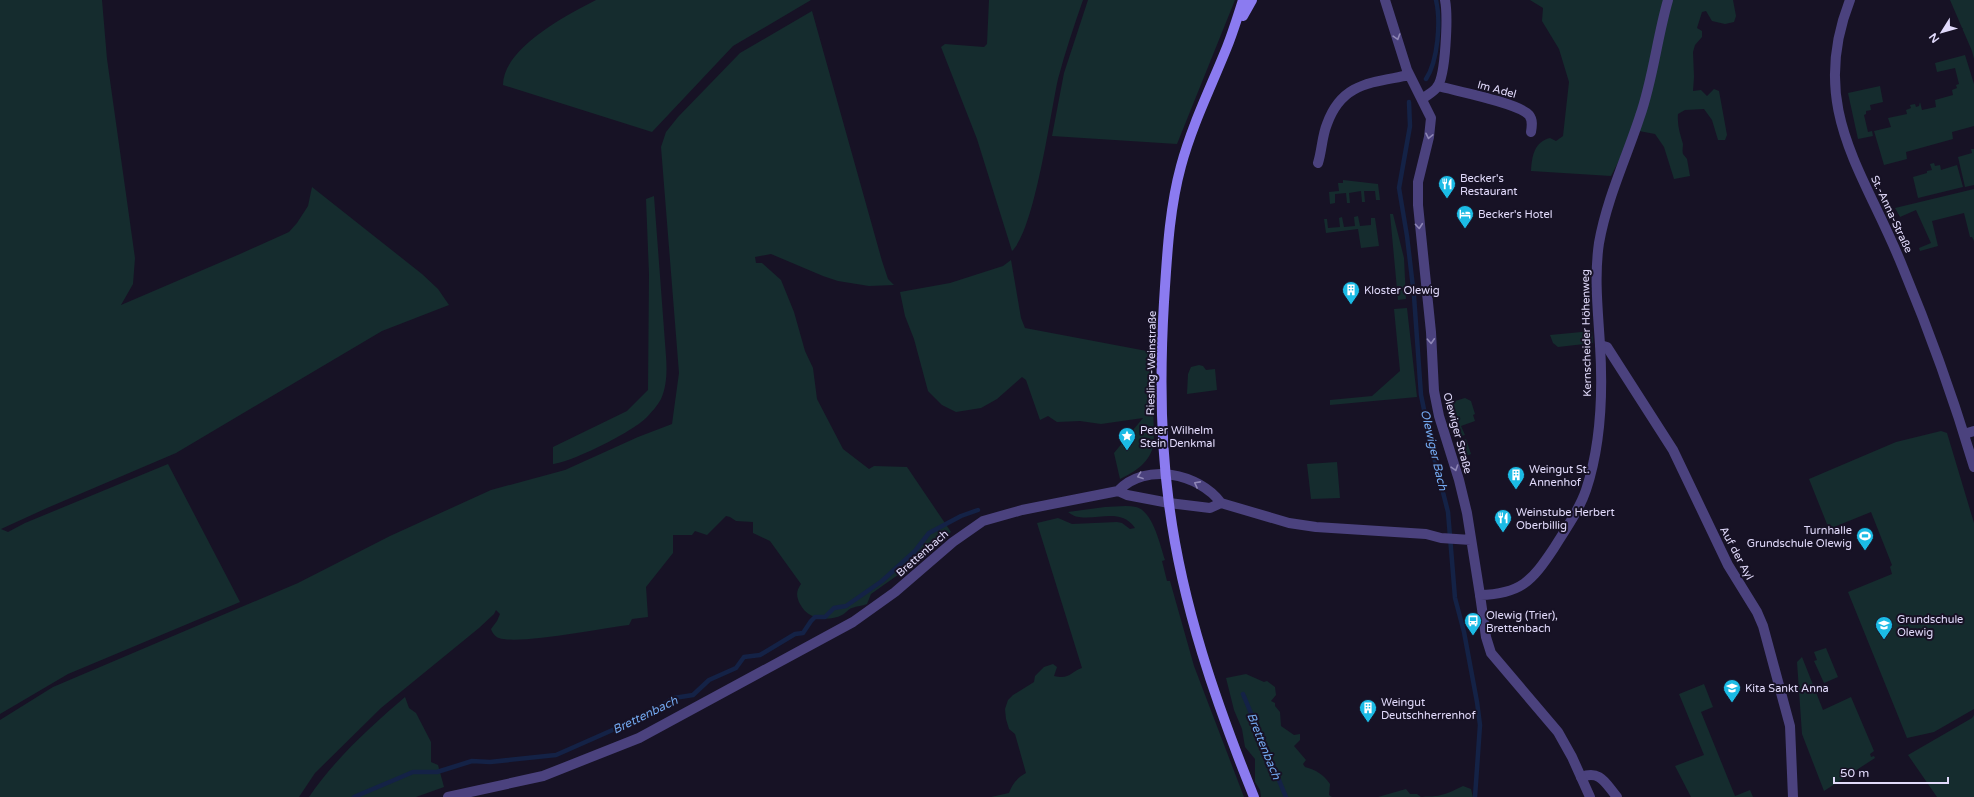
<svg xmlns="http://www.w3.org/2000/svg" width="1974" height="797" viewBox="0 0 1974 797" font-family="'Varela Round',sans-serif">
  <rect width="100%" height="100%" fill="#171225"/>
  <path fill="#152c2e" d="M0,0H102L107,59L135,258L133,284L121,305L240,254L289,232L297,223L308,206L312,187L422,274L438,289L449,305L382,331L176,453L47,508L1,529L8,532L25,523L168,464L240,602L68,674L0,714Z
    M596,0H811L733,46L652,132L503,85C503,48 567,15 596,0Z
    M989,0H1083C1074,26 1065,52 1058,79C1050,115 1035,229 1012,251L977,139L941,47L945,44L984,47L987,44Z
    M1088,0H1235L1177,144L1052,136L1064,73Z
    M1530,0H1733L1736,16L1734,22L1725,24L1712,21L1706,11L1702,12L1697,28L1702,31V37L1695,45L1693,52L1694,77L1693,91L1701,90L1707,96L1714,89L1719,91L1727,135L1725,140H1718L1712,120L1704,109L1685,110L1678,114C1677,125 1680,134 1683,144C1683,147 1682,151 1683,154L1687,159L1690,176L1674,179L1664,147L1655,134L1639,131L1625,149L1611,176L1531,171C1532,156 1534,142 1550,138L1556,141L1563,136L1569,82L1559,49L1542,21L1543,8Z
    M1950,0H1974V59L1972,51Z
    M812,11L882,261L888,279L894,285L869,286L838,281L823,276L771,254L755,257L756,263H762L781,280L794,312L805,351L813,368L817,399L843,449L869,469L874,466L907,467L951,532L912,565L871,594L867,604C862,606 857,606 852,608C848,609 846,613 842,615C828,622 808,620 800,604C796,596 796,591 801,584L770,541L753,533V522L736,521L730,517L726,516L707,535L695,531L692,535H673V553L646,587L648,617L632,619L629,625C603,628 518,645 499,638C495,637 492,632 491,629L497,621L500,614L496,610L494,614L479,628L381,708L315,773L299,797H0V720L53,687L298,583L390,536L491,490L565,470L638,437L672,424L679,373L661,147L666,132L678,117L740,53Z
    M1965,55L1974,84V126L1952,132L1953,139L1906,152L1907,159L1884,165L1874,131L1891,127L1888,118L1907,114L1906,110L1911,108L1910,105L1915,104L1916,107L1919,106L1920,102L1922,110L1936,107L1935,100L1953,95L1952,90L1957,88L1956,85L1959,84L1955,68L1937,72L1935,63Z
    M1880,86L1883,102L1870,105L1871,110L1866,111V114L1864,115L1868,132L1872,131L1873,136L1858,139L1848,93Z
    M1971,149H1974V185L1965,187L1958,157L1972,153Z
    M1934,163L1935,166L1940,165L1941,170L1957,165L1963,187L1918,198L1913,177L1927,173V171L1932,170L1930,164Z
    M1343,180L1378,184L1380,200H1376L1375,191H1364L1365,202H1362L1361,191L1349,193L1350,203H1347L1346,193L1335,194V203L1330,204L1329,192L1339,191L1338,183H1343Z
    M1974,189V241L1972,237H1970L1964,213L1932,221L1938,246L1920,251L1919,248L1931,243L1916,210L1900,217L1895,208Z
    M654,196L666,356C667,370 667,386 661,399C658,405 651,413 646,418C632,432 572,462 553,464V447L627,411L648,390L649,274L646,199Z
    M1390,214H1393L1404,258L1406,299L1398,300Z
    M1358,216L1360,226L1371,225V218H1375L1379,246L1361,248L1358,229L1326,233L1324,219H1327L1328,228L1340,227L1339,218L1342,217L1344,227L1355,226L1354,217Z
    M1011,260L1021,318L1025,328L1152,352L1154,443C1150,463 1136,471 1120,479L1114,453L1143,418L1101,424L1080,421L1057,422L1048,416L1040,420L1026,380L1022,377L997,399L981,408L956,412L942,405L928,391L914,339L905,316L900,292L950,283L1003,266Z
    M1407,308L1417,397L1330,405V400L1372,396L1400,371L1394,309Z
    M1592,331L1593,343L1558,347L1553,343L1550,335Z
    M1199,365L1203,366L1206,370L1215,369L1217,390L1187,394L1188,374L1191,367Z
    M1465,398L1471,401L1475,414L1473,415L1475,421L1461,426L1465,435L1455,438L1445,404Z
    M1941,431L1947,433L1974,523V709L1934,732L1907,738L1848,592L1892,574L1890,567L1892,565L1871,512L1829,529L1809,479L1896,442Z
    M1466,439L1471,454L1461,458L1456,442Z
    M1337,462L1340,498L1311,499L1307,464Z
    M1105,507C1115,507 1126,505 1136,507C1153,511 1160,545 1165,560L1162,561L1167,581H1170L1194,666L1244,797H991L1009,793C1012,784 1017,778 1026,773L1015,734L1009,729L1006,719L1005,709L1008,700L1013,695L1034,682L1035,676L1044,667L1053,664L1057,667L1054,676C1070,680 1070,672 1082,668L1037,523L1058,518L1072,524L1117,522L1122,523L1130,529L1135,528C1121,508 1099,520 1079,517C1075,517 1071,514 1068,512Z
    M1826,648L1838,677L1824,683L1814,661L1817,660L1814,652Z
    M1802,657L1823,710L1851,697L1874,751L1870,754L1871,757L1874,756L1875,758L1824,791L1802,734L1797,662Z
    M1246,674L1264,682L1267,681L1275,687L1276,695L1271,701L1275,703V706L1280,712L1281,726L1294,735L1300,734V740L1294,746L1306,760L1303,764L1305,767C1316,770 1323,774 1330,784L1329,795L1332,797H1261L1260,790L1255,782V759L1245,747L1242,729L1234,710L1226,678Z
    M1704,684L1713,707L1701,712L1735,796L1750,790L1753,797H1691L1675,766L1704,755L1679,694Z
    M405,697L409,708L416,713L431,742V762L438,765L444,787L416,797H309C334,760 371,726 405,697Z
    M1974,715V797H1937L1908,755L1972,718Z
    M1463,786L1471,789L1473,797H1422C1427,796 1431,797 1435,796C1443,796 1457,789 1463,786Z
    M1406,789L1410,794H1417L1421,797H1378Z"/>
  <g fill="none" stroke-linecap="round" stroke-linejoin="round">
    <path stroke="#142246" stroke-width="4.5" d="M1426,79C1438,61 1441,21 1436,0
      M1409,102L1410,126L1399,188L1407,236L1414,296L1421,395L1433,453L1448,512L1455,598L1464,632L1477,702L1480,725L1475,797
      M1243,694L1286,797
      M354,797L413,772H437L472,761L490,762L556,755L642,717L674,698L693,695L709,680L736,668L744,657L760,655L795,634L803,633L811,621L815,617H825L834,608L846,606L882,581L915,551L929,533L961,516L978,510"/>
    <path stroke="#4b427e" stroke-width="10" d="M1385,0L1407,70L1431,118L1429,137L1418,182V205L1431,332L1434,391L1439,416L1459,480L1467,513L1480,595
      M1850,0C1807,109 1865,172 1903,268C1930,333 1954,400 1974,467
      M1438,86C1456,91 1519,103 1529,115C1533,120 1532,126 1531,132
      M1422,99C1427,95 1434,92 1437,87C1446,76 1448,15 1445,0
      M1318,163C1322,150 1322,136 1327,124C1342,82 1372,83 1409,75
      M1600,345L1607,347L1673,450L1728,565L1757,612L1763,626L1790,726L1793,797
      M1964,434L1974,431
      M1118,491L1127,495L1169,503L1210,508L1221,503L1289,523L1316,527L1426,534L1441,538L1471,540
      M1581,777C1601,770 1605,783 1617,797
      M448,797L543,776L639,738L853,622L895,592L953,542L983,521L1022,510L1118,491C1145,462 1199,473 1221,503"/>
    <path stroke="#4b427e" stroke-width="10" d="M1590,797L1572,757L1558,732L1491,653L1486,637L1480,595C1521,594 1532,581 1554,548C1565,530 1579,511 1586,490C1601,445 1603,393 1600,345C1598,311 1594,277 1599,243C1607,198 1626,159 1640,116C1653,79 1657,38 1668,0"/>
    <path stroke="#8b7bf0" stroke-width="10" d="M1243,0C1238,16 1233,32 1227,47C1211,87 1192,125 1181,166C1169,210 1167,257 1164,302C1160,369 1160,437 1169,504C1182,605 1216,703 1254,797
      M1243,16L1252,0"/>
  </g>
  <defs><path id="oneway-chevron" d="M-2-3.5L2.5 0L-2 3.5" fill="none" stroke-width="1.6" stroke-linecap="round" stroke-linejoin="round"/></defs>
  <g stroke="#8e86b6">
    <use href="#oneway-chevron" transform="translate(1397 37) rotate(73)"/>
    <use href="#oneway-chevron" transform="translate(1429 136) rotate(102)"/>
    <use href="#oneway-chevron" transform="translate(1419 226) rotate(85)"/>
    <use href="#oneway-chevron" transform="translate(1431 341) rotate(87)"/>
    <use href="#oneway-chevron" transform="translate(1455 468) rotate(72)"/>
    <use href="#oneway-chevron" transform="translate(1140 476) rotate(160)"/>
    <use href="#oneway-chevron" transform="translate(1197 484) rotate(-152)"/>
  </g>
  <defs>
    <symbol id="restaurant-pin" viewBox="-11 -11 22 30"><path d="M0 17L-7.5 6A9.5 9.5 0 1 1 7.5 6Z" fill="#1bbbe5" stroke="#171225"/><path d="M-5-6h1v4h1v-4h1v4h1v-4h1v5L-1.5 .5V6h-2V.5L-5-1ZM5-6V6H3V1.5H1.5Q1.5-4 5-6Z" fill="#fff"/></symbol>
    <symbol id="hotel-pin" viewBox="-11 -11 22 30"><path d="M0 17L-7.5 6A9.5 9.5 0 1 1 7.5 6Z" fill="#1bbbe5" stroke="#171225"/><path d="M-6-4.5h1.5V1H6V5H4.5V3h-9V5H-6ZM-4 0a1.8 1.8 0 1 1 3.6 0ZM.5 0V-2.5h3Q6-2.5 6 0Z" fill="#fff"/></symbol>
    <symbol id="building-pin" viewBox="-11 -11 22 30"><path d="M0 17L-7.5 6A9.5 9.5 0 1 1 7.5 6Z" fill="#1bbbe5" stroke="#171225"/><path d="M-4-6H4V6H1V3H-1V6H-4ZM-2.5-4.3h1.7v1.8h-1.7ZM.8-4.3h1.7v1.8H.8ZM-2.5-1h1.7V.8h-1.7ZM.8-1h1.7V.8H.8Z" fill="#fff"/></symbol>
    <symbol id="sight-pin" viewBox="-11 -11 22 30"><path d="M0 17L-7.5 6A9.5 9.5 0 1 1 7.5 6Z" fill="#1bbbe5" stroke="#171225"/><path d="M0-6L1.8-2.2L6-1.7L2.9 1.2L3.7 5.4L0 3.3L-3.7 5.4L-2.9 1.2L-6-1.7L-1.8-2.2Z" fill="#fff"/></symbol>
    <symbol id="stadium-pin" viewBox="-11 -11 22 30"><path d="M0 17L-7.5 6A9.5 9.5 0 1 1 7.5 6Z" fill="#1bbbe5" stroke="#171225"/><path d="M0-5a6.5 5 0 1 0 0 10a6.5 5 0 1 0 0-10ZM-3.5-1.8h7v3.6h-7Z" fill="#fff"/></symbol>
    <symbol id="bus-pin" viewBox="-11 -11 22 30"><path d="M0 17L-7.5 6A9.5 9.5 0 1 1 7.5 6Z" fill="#1bbbe5" stroke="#171225"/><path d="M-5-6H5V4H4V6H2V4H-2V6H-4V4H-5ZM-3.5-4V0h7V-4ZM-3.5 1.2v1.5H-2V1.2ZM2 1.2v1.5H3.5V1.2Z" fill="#fff"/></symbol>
    <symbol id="school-pin" viewBox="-11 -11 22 30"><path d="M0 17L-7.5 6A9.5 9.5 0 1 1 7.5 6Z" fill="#1bbbe5" stroke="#171225"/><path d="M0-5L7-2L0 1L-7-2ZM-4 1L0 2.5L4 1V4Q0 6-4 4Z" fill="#fff"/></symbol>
  </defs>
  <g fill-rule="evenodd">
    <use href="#restaurant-pin" x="1437" y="174" width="20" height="27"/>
    <use href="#hotel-pin" x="1455" y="204" width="20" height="27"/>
    <use href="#building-pin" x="1341" y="280" width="20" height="27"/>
    <use href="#sight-pin" x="1117" y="426" width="20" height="27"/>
    <use href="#building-pin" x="1506" y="465" width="20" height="27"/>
    <use href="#restaurant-pin" x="1493" y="508" width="20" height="27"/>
    <use href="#stadium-pin" x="1855" y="526" width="20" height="27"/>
    <use href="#bus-pin" x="1463" y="611" width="20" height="27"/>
    <use href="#school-pin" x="1874" y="615" width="20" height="27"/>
    <use href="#school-pin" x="1722" y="678" width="20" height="27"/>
    <use href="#building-pin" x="1358" y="698" width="20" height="27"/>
  </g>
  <g text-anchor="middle" stroke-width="4" stroke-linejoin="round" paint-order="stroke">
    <g font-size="11" fill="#e1dafb" stroke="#171225">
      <text transform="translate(1497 89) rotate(15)" y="4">Im Adel</text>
      <text transform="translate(1892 214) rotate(65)" y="4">St.-Anna-Straße</text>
      <text transform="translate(1586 333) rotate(-91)" y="4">Kernscheider Höhenweg</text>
      <text transform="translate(1151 363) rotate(-89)" y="4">Riesling-Weinstraße</text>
      <text transform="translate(1458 433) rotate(75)" y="4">Olewiger Straße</text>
      <text transform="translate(922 553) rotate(-41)" y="4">Brettenbach</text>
      <text transform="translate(1737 553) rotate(62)" y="4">Auf der Ayl</text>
    </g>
    <g font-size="11" fill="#e1dafb" stroke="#171225" text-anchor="start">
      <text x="1460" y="182">Becker's<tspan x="1460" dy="13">Restaurant</tspan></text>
      <text x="1478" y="218">Becker's Hotel</text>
      <text x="1364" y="294">Kloster Olewig</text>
      <text x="1140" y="434">Peter Wilhelm<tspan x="1140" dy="13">Stein Denkmal</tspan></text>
      <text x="1529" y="473">Weingut St.<tspan x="1529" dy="13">Annenhof</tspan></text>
      <text x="1516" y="516">Weinstube Herbert<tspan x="1516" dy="13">Oberbillig</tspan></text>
      <text x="1852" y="534" text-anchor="end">Turnhalle<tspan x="1852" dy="13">Grundschule Olewig</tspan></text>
      <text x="1486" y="619">Olewig (Trier),<tspan x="1486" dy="13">Brettenbach</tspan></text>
      <text x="1897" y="623">Grundschule<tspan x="1897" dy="13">Olewig</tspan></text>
      <text x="1745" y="692">Kita Sankt Anna</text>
      <text x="1381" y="706">Weingut<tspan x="1381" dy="13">Deutschherrenhof</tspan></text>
    </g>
    <g font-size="12" font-style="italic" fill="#73a8ef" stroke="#171225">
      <text transform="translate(1434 450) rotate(77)" y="4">Olewiger Bach</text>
      <text transform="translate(645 715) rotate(-26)" y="4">Brettenbach</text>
      <text transform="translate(1264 746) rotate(68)" y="4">Brettenbach</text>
    </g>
  </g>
  <g transform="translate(1942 32) rotate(233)" stroke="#171225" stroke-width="3" paint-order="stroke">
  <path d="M0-3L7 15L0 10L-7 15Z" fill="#e1dafb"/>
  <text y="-6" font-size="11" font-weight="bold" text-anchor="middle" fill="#e1dafb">N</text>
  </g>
  <path d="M1834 777v6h114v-6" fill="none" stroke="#e1dafb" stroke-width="2"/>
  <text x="1840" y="777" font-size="12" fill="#e1dafb" stroke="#171225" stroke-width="3" paint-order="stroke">50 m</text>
</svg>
